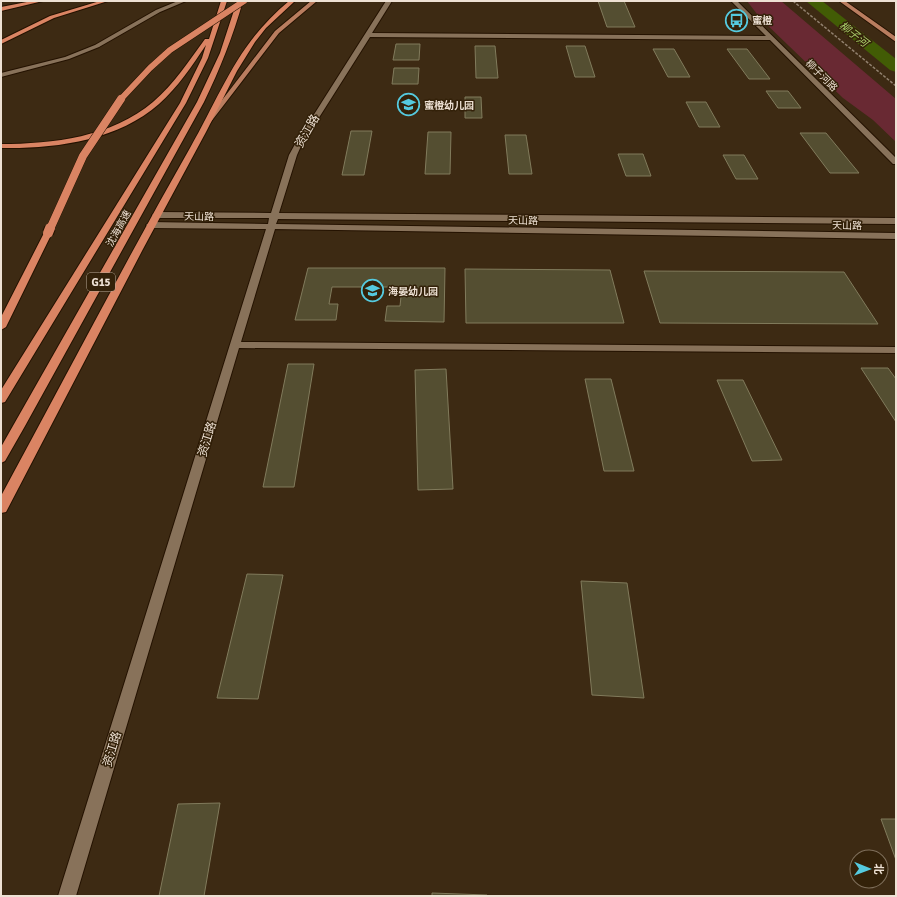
<svg xmlns="http://www.w3.org/2000/svg" width="897" height="897" viewBox="0 0 897 897" font-family="Signika,'Noto Sans SC',sans-serif">
  <rect width="100%" height="100%" fill="#3d2a13"/>
  <path fill="#692933" d="M747,1H781L896,99V142L873,120L843,98L760,18Z"/>
  <g fill="none" stroke-linecap="round" stroke-linejoin="round">
    <path fill="#425c05" fill-rule="evenodd" d="M806,1H822L896,59V72L890,70Z"/>
  </g>
  <path fill="#544e31" stroke="#817b5c" d="M598,1H624L635,27H607Z
    M396,44H420L419,60H393Z
    M475,46H495L498,78H476Z
    M566,46H585L595,77H575Z
    M653,49H674L690,77H668Z
    M727,49H747L770,79H749Z
    M394,68H419L418,84H392Z
    M766,91H788L801,108H778Z
    M465,97H481L482,118H465Z
    M686,102H706L720,127H699Z
    M351,131H372L364,175H342Z
    M428,132H451L450,174H425Z
    M800,133H826L859,173H830Z
    M505,135H526L532,174H509Z
    M618,154H643L651,176H626Z
    M723,155H744L758,179H736Z
    M308,268H445L444,322L385,321L387,306H400L402,287H332L329,304H338L336,320H295Z
    M465,269L610,270L624,323H466Z
    M644,271L844,272L878,324L660,323Z
    M288,364H314L294,487H263Z
    M861,368H888L896,379V422Z
    M446,369L453,489L418,490L415,370Z
    M585,379H611L634,471H604Z
    M717,380H743L782,460L752,461Z
    M247,574L283,575L258,699L217,698Z
    M581,581L627,583L644,698L592,695Z
    M220,803L204,896H159L178,804Z
    M881,819H896V860Z
    M432,893L487,895V896H432Z"/>
  <g fill="none" stroke-linecap="round" stroke-linejoin="round">
    <defs>
      <path id="minor" d="M178,1H186L160,12L99,47L69,59L1,77V73L65,57L95,45L156,10Z
        M386,1H392L372,33L766,36L731,1H737L896,158V164H893L770,40L370,37L301,146L297,155L279,213L896,218V224L278,219L276,224L896,233V239L275,229L241,342L896,347V353L239,348L76,896H58L266,229L150,228L146,225L150,222L268,224L269,218H156L152,215L156,212L271,213L289,155L294,146Z"/>
      <path id="major" d="M311,1H317L279,33L210,123H206V121L275,31Z
        M839,1H845L896,37V42Z"/>
      <path id="highway" d="M32,1H43L1,11V7Z
        M100,1H108L54,18L1,44V40L50,16Z
        M221,1H227L208,58L186,103L5,402L1,403V390L180,103L202,58L206,45C192,66 178,87 159,104C117,141 54,149 1,148V144C53,144 112,137 153,102C174,84 189,61 205,39H209Z
        M237,1H243C233,36 220,69 204,102L25,426L5,461L1,463V447L197,102L220,53Z
        M289,1H295L266,28L255,42L237,71L206,132L143,249L6,512L1,513V496C64,380 125,262 190,148C222,92 237,44 289,1Z
        M48,230L52,233L6,327L1,330V317L44,233Z"/>
    </defs>
    <use href="#minor" stroke="#241200" stroke-width="2"/>
    <use href="#major" stroke="#241200" stroke-width="2"/>
    <use href="#highway" stroke="#241200" stroke-width="2"/>
    <use href="#minor" fill="#88725a" fill-rule="evenodd"/>
    <use href="#major" fill="#b97d5f" fill-rule="evenodd"/>
    <use href="#highway" fill="#da8463" fill-rule="evenodd"/>
    <path stroke="#92816f" stroke-width="1.5" stroke-dasharray="3 1.5" stroke-linecap="butt" d="M793,1L896,86"/>
    <defs>
      <path id="highway-bridge-far2" d="M120,100L150,68L170,50L244,1"/>
      <path id="highway-bridge-far1" d="M50,229L83,156L121,99"/>
      <path id="highway-bridge" d="M48,233L50,228"/>
    </defs>
    <use href="#highway-bridge-far2" stroke="#241200" stroke-width="7" stroke-linecap="butt"/>
    <use href="#highway-bridge-far1" stroke="#241200" stroke-width="9" stroke-linecap="butt"/>
    <use href="#highway-bridge" stroke="#241200" stroke-width="12" stroke-linecap="butt"/>
    <use href="#highway-bridge-far2" stroke="#da8463" stroke-width="6"/>
    <use href="#highway-bridge-far1" stroke="#da8463" stroke-width="8"/>
    <use href="#highway-bridge" stroke="#da8463" stroke-width="10"/>
  </g>
  <defs>
    <symbol id="bus-ring" viewBox="-11 -11 22 22"><circle r="9.5" fill="#332109" stroke="#55cadf" stroke-width="1.5"/><path d="M-5-6H5V4H4V6H2V4H-2V6H-4V4H-5ZM-3.5-4V0h7V-4ZM-3.5 1.2v1.5H-2V1.2ZM2 1.2v1.5H3.5V1.2Z" fill="#55cadf"/></symbol>
    <symbol id="school-ring" viewBox="-11 -11 22 22"><circle r="9.5" fill="#332109" stroke="#55cadf" stroke-width="1.5"/><path d="M0-5L7-2L0 1L-7-2ZM-4 1L0 2.5L4 1V4Q0 6-4 4Z" fill="#55cadf"/></symbol>
  </defs>
  <g fill-rule="evenodd">
    <use href="#bus-ring" x="724" y="8" width="25" height="25"/>
    <use href="#school-ring" x="396" y="92" width="25" height="25"/>
    <use href="#school-ring" x="360" y="278" width="25" height="25"/>
  </g>
  <g text-anchor="middle" stroke-width="3" stroke-linejoin="round" paint-order="stroke">
    <g font-size="10" font-weight="bold" fill="#eee1d4" stroke="#332109" text-anchor="start">
      <text x="752" y="24">蜜橙</text>
      <text x="424" y="109">蜜橙幼儿园</text>
      <text x="388" y="295">海晏幼儿园</text>
    </g>
    <g font-size="10" fill="#eee1d4" stroke="#332109">
      <text transform="translate(822 75) rotate(45)" y="4">柳子河路</text>
      <text transform="translate(199 216) rotate(1)" y="4">天山路</text>
      <text transform="translate(523 220) rotate(1)" y="4">天山路</text>
      <text transform="translate(847 225) rotate(1)" y="4">天山路</text>
      <text transform="translate(118 228) rotate(-61)" y="4">沈海高速</text>
    </g>
    <g font-size="11" font-style="italic" fill="#acd46c" stroke="#332109">
      <text transform="translate(854 34) rotate(38)" y="4">柳子河</text>
    </g>
    <rect fill="#332109" stroke="#b6a797" stroke-width="1" x="87" y="273" width="28" height="18" rx="3"/>
    <g font-size="11" font-weight="bold" fill="#eee1d4">
      <text x="101" y="286">G15</text>
    </g>
    <g font-size="12" fill="#eee1d4" stroke="#332109">
      <text transform="translate(307 131) rotate(-60)" y="4">资江路</text>
      <text transform="translate(207 439) rotate(-73)" y="4">资江路</text>
      <text transform="translate(112 749) rotate(-73)" y="4">资江路</text>
    </g>
  </g>
  <rect width="897" height="897" fill="none" stroke="#eee1d4" stroke-width="4"/>
  <g transform="translate(869 869) rotate(91)"><circle r="19" fill="#332109" stroke="#7e6e5a"/>
  <path d="M0-3L7 15L0 10L-7 15Z" fill="#55cadf"/>
  <text y="-6" font-size="11" font-weight="bold" text-anchor="middle" fill="#eee1d4">北</text>
  </g>
</svg>
